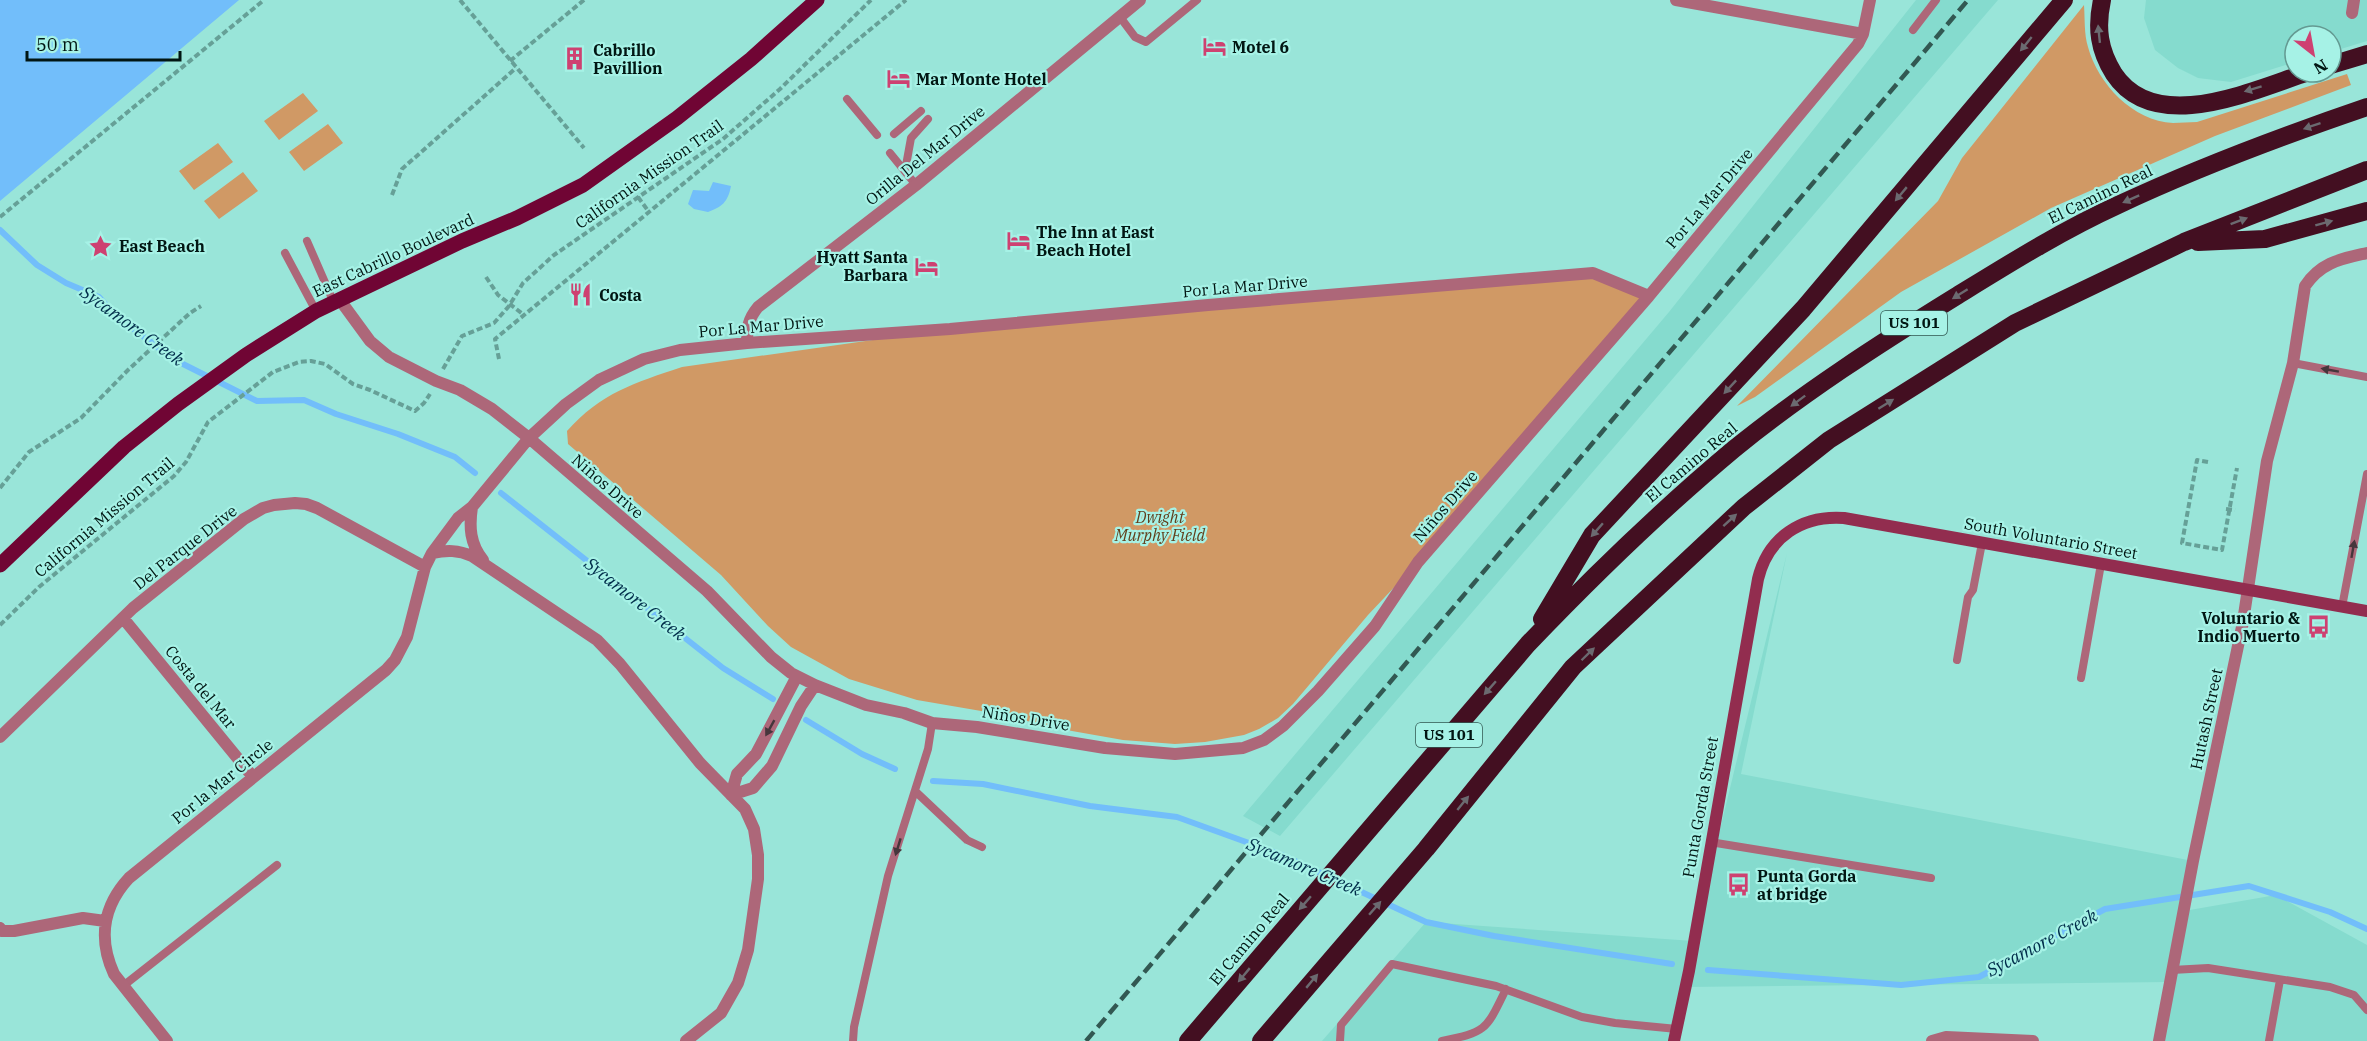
<svg xmlns="http://www.w3.org/2000/svg" width="2367" height="1041" viewBox="0 0 2367 1041" font-family="'IBM Plex Serif',serif">
  <rect width="100%" height="100%" fill="#99e5d9"/>
  <path fill="#85dbce" d="M1916,0H1998L1280,836L1243,816L1669,312Z
    M2146,0H2367V41L2331,52V36H2295V62L2231,82L2198,78L2178,68L2155,50L2144,18Z
    M1787,553L1741,774L2193,861L2184,911L2276,895L2367,945V1041H2162L2170,982L1685,987L1674,1041H1322L1426,922L1693,941Z"/>
  <path fill="#d09965" d="M2084,5C2085,19 2084,34 2088,47C2098,84 2133,121 2173,123C2181,123 2189,122 2197,122L2347,74L2351,85L2215,136L2051,208L1901,292L1755,397L1737,406L1938,201L1962,158Z
    M303,93L318,111L279,140L264,121Z
    M328,124L343,143L304,171L289,152Z
    M218,143L233,162L194,190L179,171Z
    M243,172L258,191L219,219L204,201Z
    M1593,273L1649,296L1418,562L1368,615L1293,704L1278,718L1259,729L1244,735L1205,742L1175,744L1123,740L1072,731L987,712L917,700L849,679L791,647L768,626L721,575L568,444L567,431C601,393 634,383 682,367L950,329Z"/>
  <path fill="#72befa" d="M0,0H239L0,201Z
    M713,182L731,186C728,202 722,207 708,212L694,209L688,204L693,190L709,191Z"/>
  <g fill="none" stroke-linecap="round" stroke-linejoin="round">
    <path stroke="#72befa" stroke-width="6" d="M0,230L37,265L66,283L99,297L114,314L173,359L257,401L304,400L336,414L398,434L455,457L475,473
      M501,493L723,668L773,699
      M806,720L862,754L895,769
      M933,781L983,784L1090,806L1177,817L1282,855L1426,922L1494,936L1672,964
      M1708,970L1901,985L1979,977L2105,909L2249,886L2330,912L2367,929"/>
    <path stroke="#66a097" stroke-width="4" stroke-dasharray="6 3" stroke-linecap="butt" d="M460,0L584,148
      M510,61L584,0
      M392,195L402,169L516,68
      M638,197L649,212
      M0,217L264,0
      M486,277L498,295L524,315
      M499,359L495,339L906,0
      M443,369L462,336L494,323L509,306L523,283L554,255L723,139L780,89L871,0
      M2208,462L2197,460L2182,543L2222,550L2237,468
      M0,488L29,452L81,418L128,370L190,313L201,306
      M2226,509L2235,510
      M0,625L39,587L174,476L186,462L208,422L273,372L299,362L311,361L325,364L353,384L370,390L415,411L424,403L430,394"/>
    <path stroke="#ad6779" stroke-width="8" d="M1120,17L1135,37L1146,42L1197,0
      M1913,30L1936,0
      M847,99L877,135
      M894,134L921,111
      M890,153L916,185
      M905,171L911,138L928,119
      M307,241L334,303
      M285,253L316,311
      M2293,363L2367,377
      M2342,607L2367,474
      M1957,660L1968,597L1973,590L1982,543
      M2081,678L2101,564
      M915,791L967,840L982,847
      M1710,842L1931,878
      M2172,970L2208,968L2330,987L2354,995L2367,1010
      M123,986L277,865
      M853,1041L854,1027L888,876L928,749L932,723
      M1340,1041L1341,1025L1392,964L1496,986L1582,1017L1615,1023L1677,1029
      M1442,1041C1487,1032 1486,1030 1506,989
      M2269,1041L2280,980"/>
    <path stroke="#ad6779" stroke-width="12" d="M1676,0L1863,34
      M2352,13L2354,0
      M340,300L370,341L389,357L436,381L460,390L492,409L529,438L707,591L771,657L791,673L815,685L866,705L904,713L932,723L977,727L1105,748L1175,754L1243,748L1264,740L1283,726L1318,691L1375,626L1418,562L1649,296L1858,44L1863,34L1870,0
      M747,343C747,328 748,319 758,307L916,185L1140,0
      M472,507C469,527 470,544 483,560
      M432,553C447,550 458,550 472,556L597,640L620,664L700,763L745,809L754,829L758,855V879L748,950L738,983L721,1013L686,1041
      M123,618L253,777
      M0,737L133,608L244,519L263,508L274,505L295,503L306,504L317,508L425,567
      M731,795L753,788L772,766L801,706L815,685
      M731,795L737,774L756,754L797,676
      M0,928L2,931H14L83,918L105,921
      M167,1041L114,974C98,939 103,906 129,878L386,670L395,660L407,637L425,567L432,553L458,518L472,507L529,438L566,404L599,380L644,359L680,350L747,343L950,329L1208,305L1593,273L1649,296
      M1932,1041L1946,1037L2033,1041
      M2159,1041L2193,861L2243,622L2267,461L2293,363L2305,286C2321,262 2341,259 2367,253"/>
    <path stroke="#922d4f" stroke-width="12" d="M1674,1041L1689,971L1758,579C1768,537 1802,515 1844,518L2367,611"/>
    <path stroke="#700534" stroke-width="15" d="M0,565L124,447L178,404L246,355L316,311L462,241L517,218L583,185L677,118L751,59L817,0"/>
    <path stroke="#430f21" stroke-width="18" d="M2102,0C2096,28 2099,50 2114,74C2156,137 2255,89 2309,72
      M2331,65L2367,54
      M2198,242L2265,239L2367,211
      M1542,619L1592,535L1803,309L2064,0
      M1188,1041L1528,644C1594,575 1661,510 1734,449C1803,393 1879,344 1955,297C2007,265 2061,231 2118,205C2199,167 2282,136 2367,107
      M1261,1041L1426,849L1573,667L1744,507L1829,440L2015,323L2184,242L2367,170"/>
    <path stroke="#325852" stroke-width="4.5" stroke-dasharray="12 6" stroke-linecap="butt" d="M1086,1041L1968,0"/>
  </g>
  <defs><path id="oneway-solid" d="M-6-.8H1V-3.2L6.5 0L1 3.2V.8H-6Z" transform="scale(1.5)"/></defs>
  <g fill="#6b6a70">
    <use href="#oneway-solid" transform="translate(2099 34) rotate(-96)"/>
    <use href="#oneway-solid" transform="translate(2026 44) rotate(129)"/>
    <use href="#oneway-solid" transform="translate(2253 89) rotate(163)"/>
    <use href="#oneway-solid" transform="translate(2312 126) rotate(161)"/>
    <use href="#oneway-solid" transform="translate(1901 194) rotate(130)"/>
    <use href="#oneway-solid" transform="translate(2131 199) rotate(156)"/>
    <use href="#oneway-solid" transform="translate(2239 221) rotate(-21)"/>
    <use href="#oneway-solid" transform="translate(2324 223) rotate(-15)"/>
    <use href="#oneway-solid" transform="translate(1960 294) rotate(148)"/>
    <use href="#oneway-solid" transform="translate(1730 387) rotate(133)"/>
    <use href="#oneway-solid" transform="translate(1798 401) rotate(143)"/>
    <use href="#oneway-solid" transform="translate(1886 404) rotate(-32)"/>
    <use href="#oneway-solid" transform="translate(1730 520) rotate(-42)"/>
    <use href="#oneway-solid" transform="translate(1597 530) rotate(131)"/>
    <use href="#oneway-solid" transform="translate(1588 654) rotate(-44)"/>
    <use href="#oneway-solid" transform="translate(1490 688) rotate(131)"/>
    <use href="#oneway-solid" transform="translate(1463 803) rotate(-51)"/>
    <use href="#oneway-solid" transform="translate(1305 903) rotate(131)"/>
    <use href="#oneway-solid" transform="translate(1375 908) rotate(-49)"/>
    <use href="#oneway-solid" transform="translate(1244 975) rotate(130)"/>
    <use href="#oneway-solid" transform="translate(1312 981) rotate(-50)"/>
  </g>
  <g fill="#46363c">
    <use href="#oneway-solid" transform="translate(2330 370) rotate(-170)"/>
    <use href="#oneway-solid" transform="translate(2353 549) rotate(-80)"/>
    <use href="#oneway-solid" transform="translate(770 728) rotate(119)"/>
    <use href="#oneway-solid" transform="translate(898 847) rotate(107)"/>
  </g>
  <defs>
    <symbol id="hotel-bare" viewBox="-9 -9 18 18"><path d="M-6-4.5h1.5V1H6V5H4.5V3h-9V5H-6ZM-4 0a1.8 1.8 0 1 1 3.6 0ZM.5 0V-2.5h3Q6-2.5 6 0Z" fill="#ce4171" stroke="#a6f2e6" stroke-width="2.5" paint-order="stroke"/></symbol>
    <symbol id="building-bare" viewBox="-9 -9 18 18"><path d="M-4-6H4V6H1V3H-1V6H-4ZM-2.5-4.3h1.7v1.8h-1.7ZM.8-4.3h1.7v1.8H.8ZM-2.5-1h1.7V.8h-1.7ZM.8-1h1.7V.8H.8Z" fill="#ce4171" stroke="#a6f2e6" stroke-width="2.5" paint-order="stroke"/></symbol>
    <symbol id="sight-bare" viewBox="-9 -9 18 18"><path d="M0-6L1.8-2.2L6-1.7L2.9 1.2L3.7 5.4L0 3.3L-3.7 5.4L-2.9 1.2L-6-1.7L-1.8-2.2Z" fill="#ce4171" stroke="#a6f2e6" stroke-width="2.5" paint-order="stroke"/></symbol>
    <symbol id="restaurant-bare" viewBox="-9 -9 18 18"><path d="M-5-6h1v4h1v-4h1v4h1v-4h1v5L-1.5 .5V6h-2V.5L-5-1ZM5-6V6H3V1.5H1.5Q1.5-4 5-6Z" fill="#ce4171" stroke="#a6f2e6" stroke-width="2.5" paint-order="stroke"/></symbol>
    <symbol id="bus-bare" viewBox="-9 -9 18 18"><path d="M-5-6H5V4H4V6H2V4H-2V6H-4V4H-5ZM-3.5-4V0h7V-4ZM-3.5 1.2v1.5H-2V1.2ZM2 1.2v1.5H3.5V1.2Z" fill="#ce4171" stroke="#a6f2e6" stroke-width="2.5" paint-order="stroke"/></symbol>
  </defs>
  <g fill-rule="evenodd">
    <use href="#hotel-bare" x="1198" y="30" width="33" height="33"/>
    <use href="#building-bare" x="558" y="42" width="33" height="33"/>
    <use href="#hotel-bare" x="882" y="62" width="33" height="33"/>
    <use href="#hotel-bare" x="1002" y="224" width="33" height="33"/>
    <use href="#sight-bare" x="84" y="230" width="33" height="33"/>
    <use href="#hotel-bare" x="910" y="250" width="33" height="33"/>
    <use href="#restaurant-bare" x="564" y="278" width="33" height="33"/>
    <use href="#bus-bare" x="2302" y="610" width="33" height="33"/>
    <use href="#bus-bare" x="1722" y="868" width="33" height="33"/>
  </g>
  <g text-anchor="middle" stroke-width="4.5" stroke-linejoin="round" paint-order="stroke">
    <g fill="#a6f2e6" stroke="#325852" stroke-width="1.5">
      <rect x="1881" y="311" width="66" height="24" rx="4.5"/>
      <rect x="1416" y="723" width="66" height="24" rx="4.5"/>
    </g>
    <g font-size="15" font-weight="bold" fill="#011613">
      <text x="1914" y="328">US 101</text>
      <text x="1449" y="740">US 101</text>
    </g>
    <g font-size="16" font-weight="bold" fill="#011613" stroke="#a6f2e6" text-anchor="start">
      <text x="1232" y="53">Motel 6</text>
      <text x="593" y="56">Cabrillo<tspan x="593" dy="18">Pavillion</tspan></text>
      <text x="916" y="85">Mar Monte Hotel</text>
      <text x="1036" y="238">The Inn at East<tspan x="1036" dy="18">Beach Hotel</tspan></text>
      <text x="119" y="252">East Beach</text>
      <text x="908" y="263" text-anchor="end">Hyatt Santa<tspan x="908" dy="18">Barbara</tspan></text>
      <text x="599" y="301">Costa</text>
      <text x="2300" y="624" text-anchor="end">Voluntario &amp;<tspan x="2300" dy="18">Indio Muerto</tspan></text>
      <text x="1757" y="882">Punta Gorda<tspan x="1757" dy="18">at bridge</tspan></text>
    </g>
    <g font-size="16" fill="#011613" stroke="#a6f2e6">
      <text transform="translate(925 155) rotate(-39)" y="6">Orilla Del Mar Drive</text>
      <text transform="translate(649 174) rotate(-35)" y="6">California Mission Trail</text>
      <text transform="translate(2100 194) rotate(-26)" y="6">El Camino Real</text>
      <text transform="translate(1709 198) rotate(-50)" y="6">Por La Mar Drive</text>
      <text transform="translate(393 255) rotate(-25)" y="6">East Cabrillo Boulevard</text>
      <text transform="translate(1245 286) rotate(-5)" y="6">Por La Mar Drive</text>
      <text transform="translate(761 326) rotate(-5)" y="6">Por La Mar Drive</text>
      <text transform="translate(1691 462) rotate(-40)" y="6">El Camino Real</text>
      <text transform="translate(608 486) rotate(41)" y="6">Niños Drive</text>
      <text transform="translate(1445 506) rotate(-49)" y="6">Niños Drive</text>
      <text transform="translate(104 517) rotate(-40)" y="6">California Mission Trail</text>
      <text transform="translate(2051 538) rotate(10)" y="6">South Voluntario Street</text>
      <text transform="translate(185 547) rotate(-38)" y="6">Del Parque Drive</text>
      <text transform="translate(201 687) rotate(51)" y="6">Costa del Mar</text>
      <text transform="translate(1026 718) rotate(9)" y="6">Niños Drive</text>
      <text transform="translate(2206 719) rotate(-78)" y="6">Hutash Street</text>
      <text transform="translate(222 781) rotate(-39)" y="6">Por la Mar Circle</text>
      <text transform="translate(1700 807) rotate(-80)" y="6">Punta Gorda Street</text>
      <text transform="translate(1249 939) rotate(-50)" y="6">El Camino Real</text>
    </g>
    <g font-size="16" font-style="italic" fill="#623f1c" stroke="#a6f2e6">
      <text x="1160" y="523">Dwight<tspan x="1160" dy="18">Murphy Field</tspan></text>
    </g>
    <g font-size="18" font-style="italic" fill="#012d4a" stroke="#a6f2e6">
      <text transform="translate(132 326) rotate(36)" y="6">Sycamore Creek</text>
      <text transform="translate(635 599) rotate(38)" y="6">Sycamore Creek</text>
      <text transform="translate(1304 867) rotate(23)" y="6">Sycamore Creek</text>
      <text transform="translate(2042 943) rotate(-28)" y="6">Sycamore Creek</text>
    </g>
  </g>
  <g transform="translate(2313 54) rotate(149)"><circle r="28" fill="#a6f2e6" stroke="#649a92" stroke-width="1.5"/>
  <path d="M0-4.5L10 22L0 15L-10 22Z" fill="#ce4171"/>
  <text y="-9" font-size="16" font-weight="bold" text-anchor="middle" fill="#011613">N</text>
  </g>
  <path d="M27 51v9h153v-9" fill="none" stroke="#011613" stroke-width="3"/>
  <text x="36" y="51" font-size="18" fill="#011613" stroke="#a6f2e6" stroke-width="4.5" paint-order="stroke">50 m</text>
</svg>
